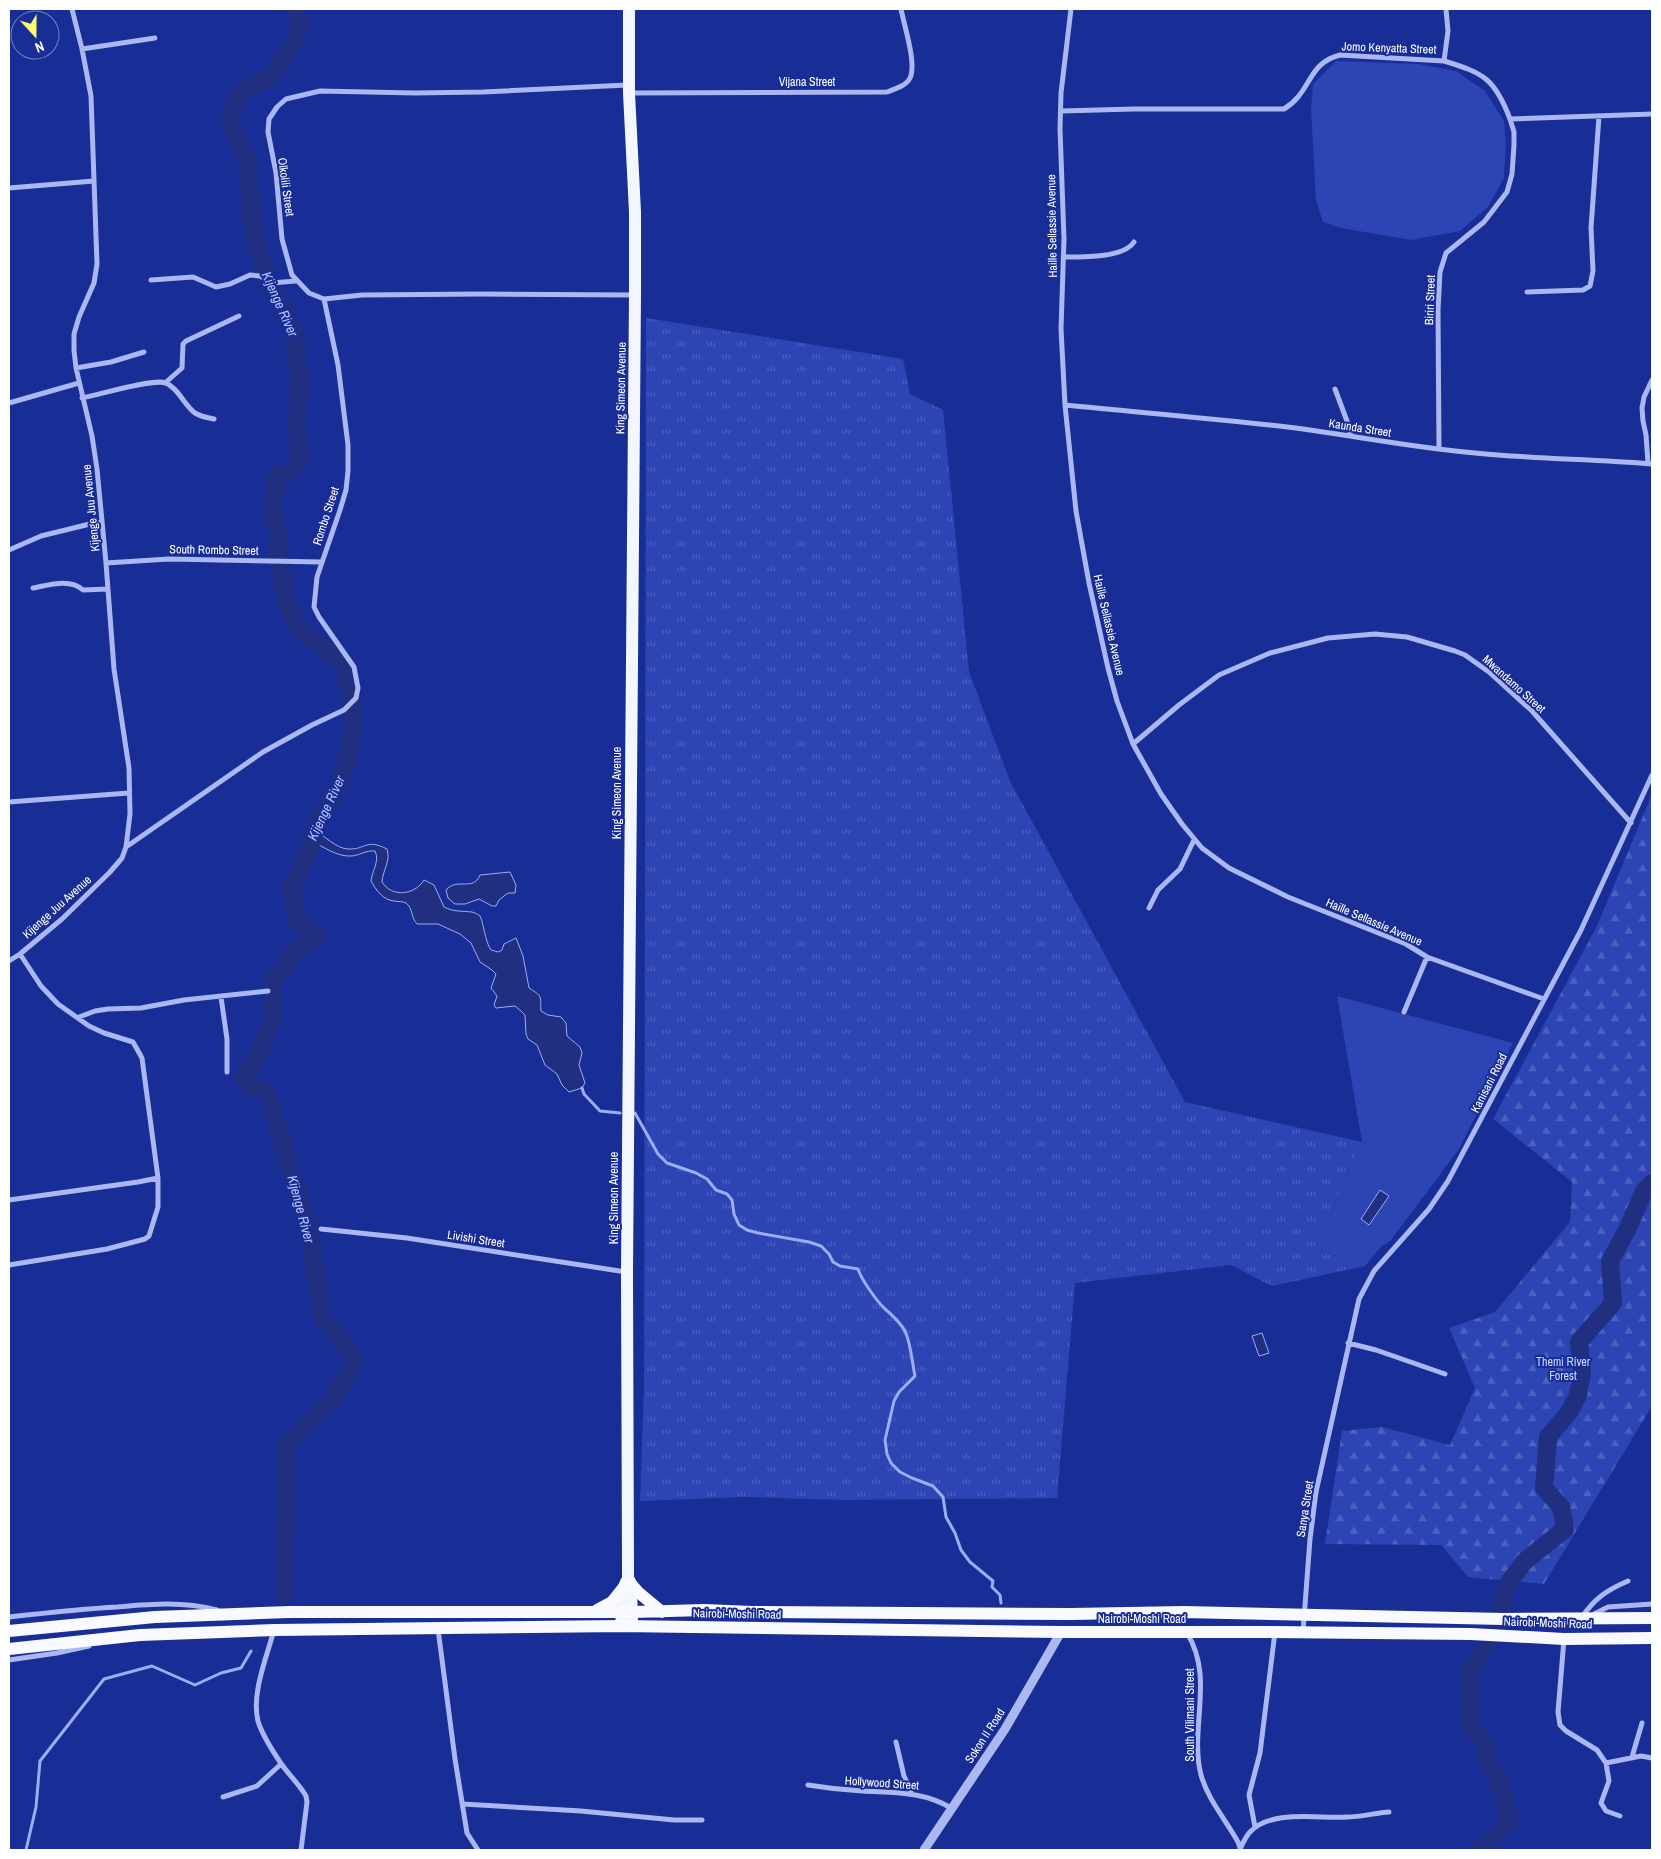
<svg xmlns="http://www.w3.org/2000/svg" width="1661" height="1859" viewBox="0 0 1661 1859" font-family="'Archivo Narrow',sans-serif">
  <defs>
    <pattern id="grass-tufts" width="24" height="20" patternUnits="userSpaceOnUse" patternTransform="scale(1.25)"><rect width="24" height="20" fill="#2c44b4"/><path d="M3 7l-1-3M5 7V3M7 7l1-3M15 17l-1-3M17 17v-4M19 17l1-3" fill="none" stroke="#4c60bf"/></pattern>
    <pattern id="forest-firs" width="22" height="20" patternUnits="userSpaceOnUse" patternTransform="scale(1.25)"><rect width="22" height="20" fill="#2c44b4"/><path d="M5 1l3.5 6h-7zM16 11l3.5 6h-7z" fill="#4c60bf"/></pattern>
  </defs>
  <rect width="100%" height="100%" fill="#182d95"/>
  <path fill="url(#grass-tufts)" d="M646,318L903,359L910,394L943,410L969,672L1010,781L1185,1102L1362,1142L1315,1249L1365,1266L1272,1286L1231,1265L1075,1283L1057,1498L845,1500L745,1497L640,1501L644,1388Z"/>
  <path fill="url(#forest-firs)" d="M1652,794V1406L1544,1584L1468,1577L1441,1545L1325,1544L1342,1431L1382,1427L1450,1445L1475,1388L1449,1328L1495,1312L1570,1222L1572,1182L1493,1119L1597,926Z"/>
  <path fill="#2c44b4" d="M1336,61L1419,64L1456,71L1485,91L1504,121L1506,143L1504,178L1488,207L1460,231L1411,240L1341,228L1323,222L1316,200L1311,109L1313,84Z
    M1337,996L1513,1043L1459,1149L1391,1240L1380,1248L1365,1266L1315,1249L1362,1142Z"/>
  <path fill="#212f80" stroke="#9cadf3" d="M314,829C323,835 337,849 348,849C366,850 365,838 387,849C391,861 383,869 382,882C392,898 415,895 424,880L434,885L444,907C454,912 463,911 472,912C475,913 478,914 480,916C483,920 485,942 491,950L498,952L502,950L504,944L516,938L523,956L529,988C543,997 540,995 541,1011L548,1015L561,1017L566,1023L567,1036L580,1047L582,1053L579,1065L585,1083L582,1088L569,1092L562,1085L557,1074L545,1065L537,1045L528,1039L526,1034L525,1015L521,1011L515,1006L496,1008L494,1005L497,996L491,988L496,974L492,970L480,962L471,943L460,934L438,924H417C411,918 413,908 406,903C403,901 398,902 394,901C383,900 376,890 371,881C372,871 380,861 375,851C365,850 359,856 351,856C338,857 323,847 312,841Z
    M510,872L516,885L515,893H508L499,900L496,906H492L479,899L465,904H455L448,898L446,890C457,877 473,892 480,875Z
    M1380,1190L1389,1196L1369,1225L1361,1219Z
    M1262,1333L1269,1353L1259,1356L1252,1336Z"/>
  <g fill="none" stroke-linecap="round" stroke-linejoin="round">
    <path stroke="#9cadf3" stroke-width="3" d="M582,1088L584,1094L600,1111L620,1113
      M635,1113L658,1154L667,1163L696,1173L707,1179L716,1190L727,1194L732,1200L734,1214L739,1225L747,1230L758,1233L809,1242L821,1246L829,1254L833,1262L840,1266L858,1269C861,1279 876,1300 884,1308C891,1314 900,1322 905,1331C911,1344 912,1362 915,1376L899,1392L894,1401L885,1440L887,1454L891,1463L900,1472L912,1478L933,1486L943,1497L946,1517L955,1533L961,1550L970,1562L993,1581L992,1587L1000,1595L1001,1603
      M26,1850L36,1807L40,1761L104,1679L152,1666L195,1685L221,1673L241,1668L251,1651"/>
    <path stroke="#212f80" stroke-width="18" d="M284,1594L287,1444L333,1398L356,1360L322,1317L309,1229L270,1102L266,1091L254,1089L243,1076L257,1059L273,1015L272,982L294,953L316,936L298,923L291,892L312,841L314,829L339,785L351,742L354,712L344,664L301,631L285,600L277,548L279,539L272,509L277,476L289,473L300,459L296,423L301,377L294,348L297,341L292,326L266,276L252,225L247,158L234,133L230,115L238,94L271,77L294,43L300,22L295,9
      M1479,1850L1510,1821L1498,1776L1488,1761L1483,1742L1471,1725L1470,1670L1500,1625L1502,1599L1510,1581L1524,1562L1565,1529L1561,1507L1544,1488L1548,1437L1570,1411L1578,1395L1582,1372L1579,1342L1613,1303L1610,1261L1628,1228L1644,1191L1652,1183"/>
    <path stroke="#aab7f1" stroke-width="5" d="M1071,9L1061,93L1060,129L1064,239L1061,329L1065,405L1076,511L1089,583L1108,668L1117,701L1133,744L1161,794L1182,824L1202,848L1229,868L1288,897L1406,944L1427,957L1544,999
      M82,49L155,38
      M1444,61L1448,31L1446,9
      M627,85L483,92L415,93L320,91L286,99L277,107L269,119L268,132L276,173L282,239L292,275L309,293L324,299L362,295L480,294L635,295
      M631,93L887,92C895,89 906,86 910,78C917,64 904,25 901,9
      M1061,111L1134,109H1284C1312,92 1307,63 1340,55L1444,61C1484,73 1495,79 1510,119L1652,114
      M9,188L94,181
      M1064,257C1082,257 1124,258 1134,242
      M151,280L193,277L216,287L230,284L250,275L260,276L271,283L296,281
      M1527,292L1583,290L1590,286L1593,271L1591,228L1599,116
      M76,368L111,362L144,352
      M165,383L182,368L183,344L186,341L239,316
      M1335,389L1347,421L1351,436
      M82,398C98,395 153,378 166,383C179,389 184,405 195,413C200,416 208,418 214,419
      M9,403L79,383
      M1065,405C1144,413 1224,419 1303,429C1360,437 1417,448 1475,453C1534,459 1593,459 1652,464
      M1439,449L1438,310L1440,272L1446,253L1484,222L1507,192L1512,174L1514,145V132L1510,119
      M1648,463L1646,435L1643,421L1642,408L1644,397L1652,380
      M9,550L41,536L102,521
      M106,563L169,559L322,562
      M33,588C49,585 70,578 83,590L108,589
      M1133,744L1179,705L1219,675L1270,653L1328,638L1375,634L1407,637L1455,651L1465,655L1489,672L1532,711L1631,823
      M9,802L129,793
      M126,847L263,752L312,725L344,710L356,698L358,688L354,667L319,617L314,607L317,577L340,510L346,490L348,471V445L338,365L324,299
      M1149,908L1158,890L1180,869L1194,840
      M9,961L20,954L62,919L110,872L122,858L126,847L130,814L129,768L114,669L106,563L97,469L92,436L76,368L74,350V334L79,317L94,283L97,264L91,96L82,49L72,9
      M221,997L227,1039V1072
      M1404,1012L1427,957
      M79,1017L95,1011L108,1009L141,1008L184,1000L268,991
      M9,1200L138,1182L158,1178
      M321,1229L407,1238L626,1272
      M9,1265L107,1249L145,1239L149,1236L158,1207V1178L142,1058L133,1042L104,1033L89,1026L58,1004L41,986L20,954
      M1348,1343L1376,1350L1445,1374
      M1590,1616L1608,1607L1652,1604
      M9,1617C45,1613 81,1609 117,1607C151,1604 183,1601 217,1610
      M1582,1617C1595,1598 1607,1590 1628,1581
      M438,1629L455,1759L467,1833L478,1850
      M274,1630C267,1656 251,1694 258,1721C262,1735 272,1750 280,1762C288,1774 299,1784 306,1796L307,1802L301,1850
      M1303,1632L1310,1539L1316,1492L1359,1299L1374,1271L1429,1209L1448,1181L1581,930L1652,775
      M1187,1633C1215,1678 1189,1728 1201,1775C1208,1800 1226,1820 1238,1842L1241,1850
      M1564,1639L1558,1712L1560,1725L1566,1731L1597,1750L1606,1763L1609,1781L1601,1803L1606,1811L1620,1816
      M9,1660L57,1653L89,1646
      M896,1742L904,1776L912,1794
      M1632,1757L1642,1723
      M1606,1763L1641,1756L1652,1758
      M808,1785C826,1788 844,1790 862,1791C894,1793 923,1791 951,1808
      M223,1797L257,1786L281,1764
      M462,1804L581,1811L674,1820H702
      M1255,1827L1249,1795L1260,1753L1275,1632
      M1240,1849C1243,1843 1246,1836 1250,1832C1271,1809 1319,1819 1347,1817C1361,1817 1375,1813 1389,1812"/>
    <path stroke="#aab7f1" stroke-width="9" d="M924,1850L1005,1729L1061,1632"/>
    <path stroke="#f3f5ff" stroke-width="12" d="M629,9V93L635,212V295L627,1272L628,1566V1578L631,1584L632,1623
      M621,1626L624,1587L626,1582"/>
    <path stroke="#f9faff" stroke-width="12" d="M631,1584L638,1592L662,1612
      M597,1610L612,1602L624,1587
      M9,1631L155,1617L289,1612H633L704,1610L752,1612L1071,1614L1184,1612L1504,1619L1652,1618
      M9,1649L140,1635L275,1630L621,1626L1061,1632H1268L1471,1634L1564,1639L1652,1638"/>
  </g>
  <g text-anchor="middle" stroke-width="4" stroke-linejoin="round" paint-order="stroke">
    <g font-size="12" fill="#fff" stroke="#182d95">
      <text transform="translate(1389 48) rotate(2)" y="4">Jomo Kenyatta Street</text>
      <text x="807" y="86">Vijana Street</text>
      <text transform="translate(286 187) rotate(82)" y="4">Olkolili Street</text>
      <text transform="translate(1052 226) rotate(-91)" y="4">Haille Sellassie Avenue</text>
      <text transform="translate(1430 300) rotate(-88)" y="4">Biriri Street</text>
      <text transform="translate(621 388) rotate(-89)" y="4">King Simeon Avenue</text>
      <text transform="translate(1360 428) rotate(9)" y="4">Kaunda Street</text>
      <text transform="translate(91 508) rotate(-96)" y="4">Kijenge Juu Avenue</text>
      <text transform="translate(326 516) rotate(-72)" y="4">Rombo Street</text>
      <text transform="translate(214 550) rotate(1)" y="4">South Rombo Street</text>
      <text transform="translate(1109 625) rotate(77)" y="4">Haille Sellassie Avenue</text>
      <text transform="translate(1514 684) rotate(42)" y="4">Mwandamo Street</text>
      <text transform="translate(617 793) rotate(-90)" y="4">King Simeon Avenue</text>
      <text transform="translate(57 907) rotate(-42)" y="4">Kijenge Juu Avenue</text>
      <text transform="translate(1374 922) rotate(23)" y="4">Haille Sellassie Avenue</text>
      <text transform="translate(1489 1083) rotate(-63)" y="4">Kanisani Road</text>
      <text transform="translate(614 1198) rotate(-90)" y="4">King Simeon Avenue</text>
      <text transform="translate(476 1239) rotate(9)" y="4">Livishi Street</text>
      <text transform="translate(1305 1509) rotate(-81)" y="4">Sanya Street</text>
      <text transform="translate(737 1614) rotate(1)" y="4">Nairobi-Moshi Road</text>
      <text x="1142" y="1623">Nairobi-Moshi Road</text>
      <text transform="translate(1548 1623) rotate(2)" y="4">Nairobi-Moshi Road</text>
      <text transform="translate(1190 1715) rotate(-90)" y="4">South Vilimani Street</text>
      <text transform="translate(985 1736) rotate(-57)" y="4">Sokon II Road</text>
      <text transform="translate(882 1783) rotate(4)" y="4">Hollywood Street</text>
    </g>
    <g font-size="12" fill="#d1d9fc" stroke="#182d95">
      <text x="1563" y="1366">Themi River<tspan x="1563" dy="14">Forest</tspan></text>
    </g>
    <g font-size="14" font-style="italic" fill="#b6c2f7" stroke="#182d95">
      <text transform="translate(280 304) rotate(66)" y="5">Kijenge River</text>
      <text transform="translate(326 808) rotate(-65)" y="5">Kijenge River</text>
      <text transform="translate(301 1209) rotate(75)" y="5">Kijenge River</text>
    </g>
  </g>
  <rect width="1661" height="1859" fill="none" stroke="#ffffff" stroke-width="20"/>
  <g transform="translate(35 35) rotate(159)"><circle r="24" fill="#182d95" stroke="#7481bf"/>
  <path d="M0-4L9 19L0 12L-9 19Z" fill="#fffc69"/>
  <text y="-8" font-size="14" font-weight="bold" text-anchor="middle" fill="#ffffff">N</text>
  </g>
</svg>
